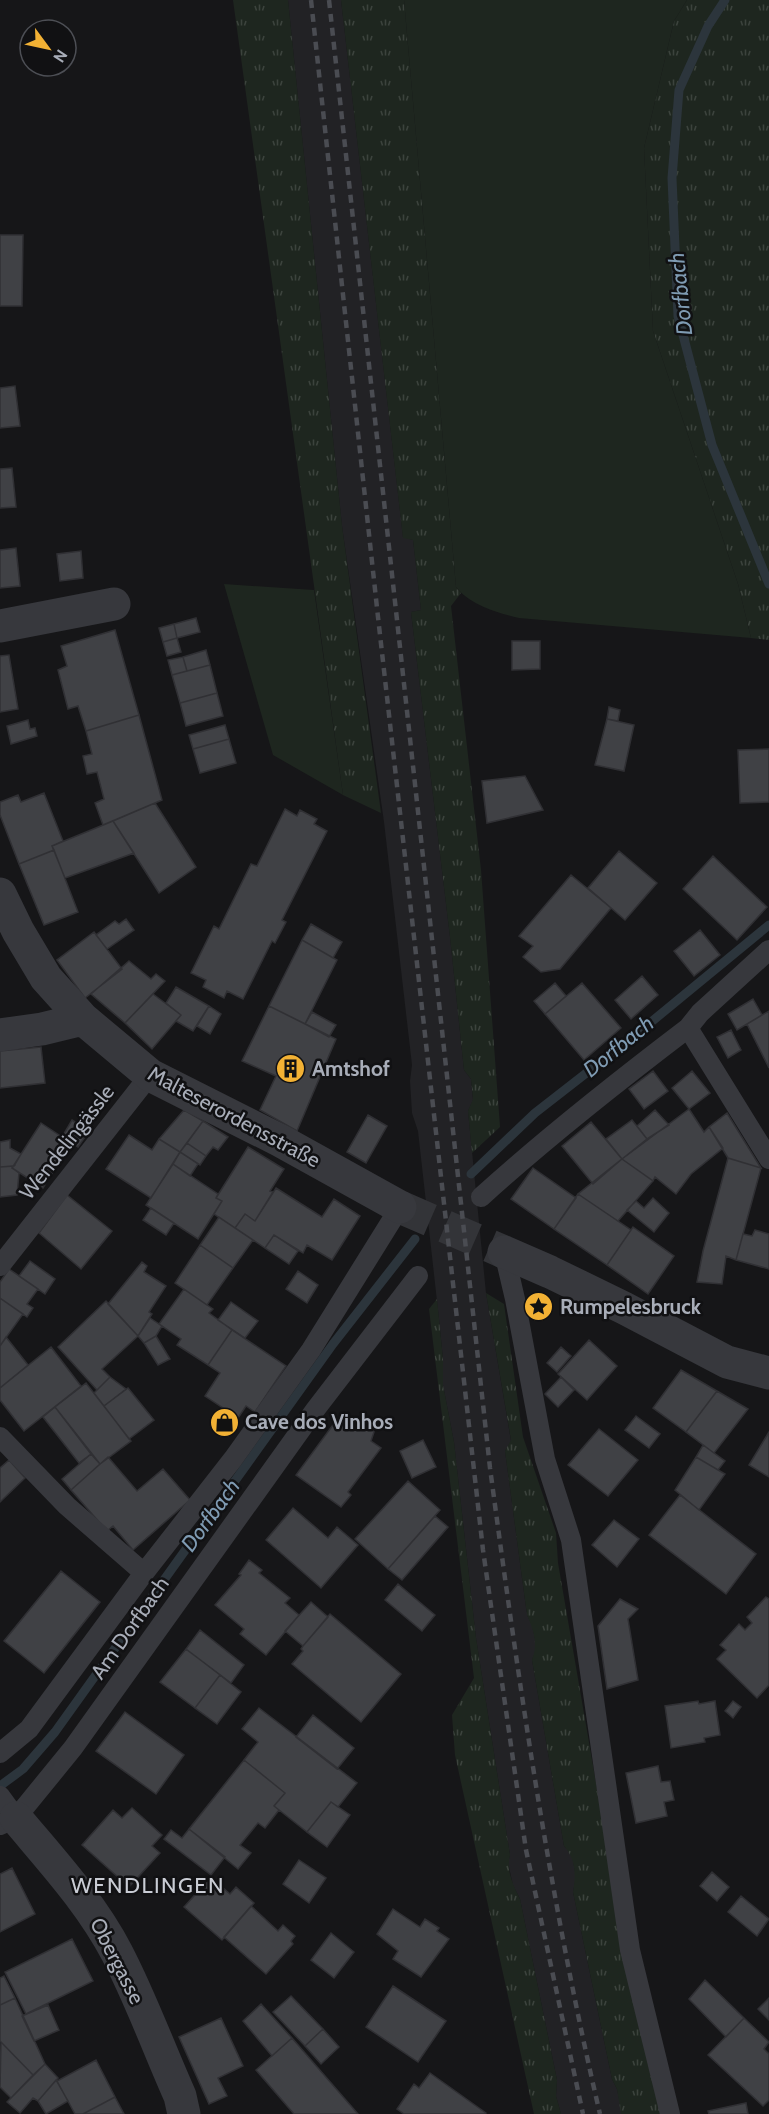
<svg xmlns="http://www.w3.org/2000/svg" width="769" height="2114" viewBox="0 0 769 2114" font-family="Cabin,sans-serif">
  <defs>
    <pattern id="grass-tufts" width="24" height="20" patternUnits="userSpaceOnUse" patternTransform="scale(1.5)"><rect width="24" height="20" fill="#1e261f"/><path d="M3 7l-1-3M5 7V3M7 7l1-3M15 17l-1-3M17 17v-4M19 17l1-3" fill="none" stroke="#3c433d"/></pattern>
  </defs>
  <rect width="100%" height="100%" fill="#161618"/>
  <path fill="#222225" d="M288,0H341L403,537L413,540L421,610L411,612L450,937L464,1070L471,1079L473,1100L468,1111L486,1293L511,1441L505,1451L527,1615L532,1625L537,1648L532,1660L564,1846L572,1855L576,1877L573,1892L612,2079L617,2089L621,2109V2114H561L556,2096L557,2080L520,1899L513,1885L508,1863L510,1855L476,1638L454,1442L443,1385V1359L439,1319L418,1131L412,1113L410,1081L412,1065L384,822L342,526Z"/>
  <path fill="url(#grass-tufts)" d="M233,0H288L342,526L381,813L343,795Z
    M341,0H404L456,587L461,593L451,606L481,870L500,1127L472,1153L468,1111L473,1099L471,1079L464,1070L450,937L411,612L421,610L413,540L403,538Z
    M687,0H769V640L751,638L738,584L653,331L644,148L674,21Z
    M486,1293L504,1304L523,1437L556,1533L558,1563L625,1951L665,2114H621L617,2089L612,2079L573,1892C576,1875 576,1860 564,1846L532,1660C538,1644 534,1631 527,1615L505,1451L511,1440Z
    M437,1299L443,1359V1385L454,1442L476,1638L510,1855C506,1870 513,1885 520,1899L557,2080L556,2096L561,2114H534L455,1755L452,1715L474,1678L429,1309Z"/>
  <path fill="#1e261f" d="M404,0H687L674,21L644,148L653,331L738,584L751,638L519,618C498,613 470,605 456,587Z
    M224,584L314,590L343,795L273,755Z"/>
  <g fill="none" stroke-linecap="round" stroke-linejoin="round">
    <path stroke="#2c353c" stroke-width="9" d="M725,0L708,26L679,90L672,178L678,316L712,445L769,584
      M471,1174L535,1113L639,1032L769,925
      M0,1786L23,1769L55,1732L333,1344L415,1239"/>
  </g>
  <path fill="#404145" stroke="#303034" stroke-width="1.5" d="M0,235H23L22,306H0Z
    M15,386L20,426L0,428V388Z
    M12,468L16,507L0,508V469Z
    M16,548L20,586L0,588V550Z
    M81,551L83,578L60,581L57,554Z
    M196,618L200,632L177,638L174,624Z
    M174,624L177,638L163,642L159,628Z
    M115,630L139,715L86,731L78,706L68,709L58,670L67,666L61,646Z
    M177,638L181,652L167,656L163,642Z
    M512,641H540V669L512,670Z
    M206,650L210,665L187,671L183,657Z
    M9,655L18,709L0,712V656Z
    M183,657L187,671L172,675L168,660Z
    M210,665L217,693L180,703L172,675Z
    M217,693L223,716L186,726L180,703Z
    M609,707L620,710L618,721L607,719Z
    M139,715L162,800L103,825L95,803L104,799L97,772L87,774L83,756L92,754L86,731Z
    M607,719L634,725L624,771L595,765Z
    M28,720L30,729L35,728L37,736L11,744L7,726Z
    M225,725L229,739L193,749L189,735Z
    M229,739L236,763L200,773L193,749Z
    M769,749V802L740,803L738,750Z
    M525,776L543,810L487,823L482,781Z
    M44,793L63,841L52,846L54,850L19,864L0,815V802L18,795L21,802Z
    M155,803L196,867L159,893L113,821Z
    M285,809L297,816L300,810L317,819L314,824L327,831L282,920L286,922L275,943L272,941L243,999L227,991L224,998L203,987L206,980L191,973L214,926L219,929L251,864L257,866Z
    M113,821L134,853L65,878L52,846Z
    M54,850L78,912L44,925L19,864Z
    M619,851L657,883L625,920L588,888Z
    M713,856L767,907L737,940L683,889Z
    M571,875L611,908L560,969L541,972L523,957L533,946L519,936Z
    M126,919L134,930L107,949L96,935L115,921L119,924Z
    M311,924L342,942L333,958L302,940Z
    M700,930L720,955L694,976L674,951Z
    M94,932L122,969L85,998L57,960Z
    M302,940L337,960L305,1024L269,1006Z
    M129,961L151,979L156,974L165,981L125,1023L91,994Z
    M642,976L658,995L631,1019L615,1000Z
    M555,983L566,996L545,1014L534,1001Z
    M582,983L621,1028L584,1060L545,1014Z
    M176,987L209,1006L193,1031L176,1021L181,1015L166,1003Z
    M153,994L181,1015L152,1049L125,1023Z
    M753,999L762,1015L737,1030L728,1014Z
    M209,1006L221,1014L210,1034L197,1026Z
    M269,1006L336,1039L297,1131L260,1110L276,1076L242,1061Z
    M769,1011V1068L747,1024Z
    M312,1012L336,1025L329,1037L305,1024Z
    M731,1030L741,1050L728,1058L717,1037Z
    M41,1047L45,1083L0,1088V1051Z
    M653,1071L668,1091L644,1109L629,1089Z
    M692,1071L710,1093L689,1109L672,1088Z
    M689,1109L704,1132L709,1127L723,1148L691,1174L676,1194L655,1177L653,1181L622,1159Z
    M184,1110L203,1121L180,1152L159,1139Z
    M655,1110L669,1125L647,1139L637,1126Z
    M727,1113L761,1168L728,1158L709,1127Z
    M368,1115L387,1126L366,1163L347,1152Z
    M72,1120L89,1131L78,1147L62,1137Z
    M632,1120L647,1139L622,1159L606,1139Z
    M203,1121L228,1137L218,1150L213,1147L206,1156L187,1143Z
    M591,1122L622,1159L593,1184L562,1146Z
    M41,1123L71,1143L43,1188L12,1168Z
    M129,1135L152,1150L159,1139L180,1152L151,1198L106,1169Z
    M10,1140V1148L21,1154L14,1166L0,1167V1142Z
    M187,1143L206,1156L200,1165L180,1152Z
    M248,1147L284,1169L270,1191L273,1192L255,1221L245,1214L235,1228L214,1214L222,1201L216,1198Z
    M180,1152L198,1164L190,1176L173,1164Z
    M728,1158L761,1168L736,1260L726,1256L722,1284L697,1282L703,1251Z
    M622,1159L653,1181L618,1221L578,1194Z
    M173,1164L218,1194L216,1198L222,1201L198,1239L146,1205Z
    M14,1166L12,1168L19,1173L17,1195L0,1197V1167Z
    M533,1168L576,1198L554,1229L511,1199Z
    M276,1188L322,1217L334,1199L360,1216L332,1260L307,1245L303,1253L274,1235L265,1248L235,1228L245,1214L255,1221Z
    M578,1194L631,1230L607,1265L554,1229Z
    M67,1195L112,1231L81,1269L39,1233Z
    M653,1198L669,1213L654,1232L627,1210L636,1201L644,1208Z
    M151,1208L174,1223L166,1235L143,1220Z
    M219,1217L253,1240L233,1268L200,1245Z
    M633,1227L674,1256L648,1294L607,1265Z
    M755,1230L769,1234V1269L736,1260L743,1234L752,1236Z
    M274,1235L298,1251L289,1264L265,1248Z
    M200,1245L233,1268L207,1305L175,1283Z
    M30,1261L55,1279L45,1294L19,1276Z
    M142,1262L147,1266L144,1272L166,1286L149,1312L152,1314L138,1336L108,1304Z
    M9,1269L38,1289L27,1304L33,1308L27,1317L0,1298V1282Z
    M298,1271L318,1285L307,1303L286,1289Z
    M184,1289L213,1309L209,1313L232,1330L208,1365L177,1345L181,1339L159,1324Z
    M0,1298L23,1314L0,1346Z
    M106,1301L138,1336L102,1369L110,1377L97,1390L58,1347Z
    M231,1302L258,1321L245,1338L218,1320Z
    M150,1318L162,1326L156,1336L144,1343L138,1336Z
    M232,1330L286,1366L255,1412L246,1406L228,1433L214,1423L223,1408L205,1396L220,1373L208,1365Z
    M156,1336L170,1359L158,1365L144,1343Z
    M6,1337L28,1365L0,1388V1346Z
    M589,1340L617,1366L587,1400L558,1374Z
    M51,1347L81,1386L24,1431L0,1400V1388Z
    M561,1347L571,1356L557,1372L547,1363Z
    M681,1370L717,1391L686,1432L653,1408Z
    M110,1377L126,1389L104,1406L94,1393Z
    M561,1377L574,1390L558,1407L545,1394Z
    M86,1383L131,1441L100,1464L55,1407Z
    M128,1388L154,1420L129,1439L104,1406Z
    M717,1391L748,1409L714,1453L686,1432Z
    M55,1407L91,1454L79,1463L43,1417Z
    M341,1414L357,1426L365,1422L374,1432L371,1441L381,1448L348,1492L351,1495L341,1507L296,1475Z
    M636,1416L660,1434L649,1448L625,1430Z
    M599,1429L638,1460L608,1496L568,1465Z
    M769,1432V1477L749,1465Z
    M423,1440L436,1467L412,1478L400,1451Z
    M703,1445L725,1461L718,1470L696,1457Z
    M91,1454L100,1464L71,1490L62,1479Z
    M108,1457L137,1491L163,1469L190,1500L133,1550L113,1526L107,1531L71,1490Z
    M696,1457L725,1474L699,1510L675,1490Z
    M9,1460L25,1478L0,1502V1468Z
    M408,1481L440,1510L388,1569L355,1539Z
    M680,1495L756,1554L726,1594L649,1535Z
    M293,1508L328,1538L337,1527L358,1545L321,1588L266,1540Z
    M435,1516L448,1527L402,1580L388,1569Z
    M614,1520L639,1539L617,1567L592,1545Z
    M249,1560L262,1570L259,1573L290,1598L285,1603L299,1615L266,1655L240,1634L244,1629L215,1605L241,1575L239,1574Z
    M61,1571L100,1602L44,1673L4,1641Z
    M398,1584L435,1615L422,1631L385,1600Z
    M766,1597L769,1599V1685L757,1698L717,1659L726,1650L720,1645L739,1624L745,1630L752,1623L747,1617Z
    M620,1599L638,1609L628,1619L638,1680L607,1689L598,1626Z
    M311,1602L328,1617L303,1646L285,1631Z
    M330,1614L401,1674L361,1722L292,1664L303,1651L301,1649L303,1646Z
    M200,1630L244,1665L231,1683L186,1649Z
    M186,1649L220,1675L195,1708L160,1682Z
    M220,1675L241,1692L217,1724L195,1708Z
    M698,1701L699,1704L715,1701L720,1735L704,1738L705,1742L671,1748L665,1706Z
    M733,1701L741,1707L733,1718L725,1711Z
    M259,1708L357,1783L338,1807L331,1802L307,1832L274,1806L285,1793L244,1760L258,1742L242,1729Z
    M125,1712L184,1755L156,1794L96,1751Z
    M313,1715L354,1748L337,1769L296,1737Z
    M244,1760L285,1793L274,1806L279,1810L265,1828L258,1823L240,1845L251,1853L238,1869L189,1829Z
    M658,1766L661,1782L670,1781L674,1800L664,1802L667,1816L636,1823L626,1773Z
    M331,1802L350,1815L327,1847L307,1832Z
    M132,1808L162,1835L152,1846L160,1853L129,1887L82,1845L113,1810L122,1818Z
    M189,1829L225,1857L211,1875L164,1839L171,1830L182,1838Z
    M299,1860L326,1878L309,1903L283,1884Z
    M12,1868L35,1914L0,1932V1874Z
    M712,1872L729,1887L717,1901L700,1886Z
    M211,1877L230,1894L236,1887L254,1903L222,1940L184,1907Z
    M741,1896L769,1919L757,1936L728,1912Z
    M251,1906L278,1931L283,1925L295,1936L291,1941L293,1944L266,1974L224,1937Z
    M393,1909L420,1927L425,1919L439,1928L437,1931L449,1939L421,1977L393,1959L398,1951L377,1934Z
    M331,1933L354,1952L334,1978L311,1960Z
    M72,1939L93,1981L26,2014L5,1972Z
    M4,1976L15,1998L0,2005V1978Z
    M705,1980L744,2018L726,2037L689,1999Z
    M393,1986L446,2021L418,2062L366,2027Z
    M291,1996L323,2029L305,2046L273,2012Z
    M15,1998L45,2064L33,2075L0,2041V2005Z
    M769,1998V2020L758,2009Z
    M261,2004L292,2038L272,2056L243,2021Z
    M48,2005L59,2030L34,2041L22,2016Z
    M221,2018L243,2066L218,2078L227,2096L209,2104L179,2037Z
    M744,2018L769,2042L764,2049L769,2054V2100L763,2106L708,2055Z
    M323,2029L339,2047L321,2064L305,2046Z
    M292,2038L358,2114H294L256,2070Z
    M1,2042L33,2075L11,2098L0,2087Z
    M96,2060L115,2097L83,2114H75L57,2081Z
    M45,2064L58,2078L38,2101L33,2098L20,2113L7,2102Z
    M430,2073L486,2113L485,2114H404L397,2109L414,2084L419,2088Z
    M56,2080L68,2101L46,2114L38,2101Z
    M115,2097L124,2114H83Z
    M746,2103L748,2114H709L708,2111Z"/>
  <g fill="none" stroke-linecap="round" stroke-linejoin="round">
    <path stroke="#333438" stroke-width="33" stroke-dasharray="33 16" stroke-linecap="butt" d="M400,1207L504,1252"/>
    <path stroke="#37383d" stroke-width="20" d="M688,1028L769,1159
      M481,1197C547,1137 617,1082 688,1028L700,1013L769,950
      M504,1252L515,1299L545,1459L571,1540L630,1950L670,2114
      M0,1266L150,1075
      M0,1437L67,1506L144,1573
      M0,1753L29,1729L144,1573L233,1459L311,1350L400,1207
      M0,1796L16,1818
      M0,1825L16,1818L73,1748L315,1410L418,1276"/>
    <path stroke="#37383d" stroke-width="33" d="M0,626L114,604
      M0,894L18,931L46,978L83,1019L150,1075L281,1141L400,1207
      M0,1035L42,1029L83,1019
      M504,1252L550,1272L624,1308L727,1362L769,1373
      M16,1818C52,1861 91,1903 117,1953C141,1999 159,2049 180,2096L184,2114"/>
    <path stroke="#4a4c52" stroke-width="4.5" stroke-dasharray="8 6" stroke-linecap="butt" d="M311,0L378,617L483,1550L526,1850L583,2114
      M329,0L490,1468C519,1685 550,1901 600,2114"/>
  </g>
  <defs>
    <symbol id="building-disc" viewBox="-11 -11 22 22"><circle r="9.5" fill="#f2b134" stroke="#111113"/><path d="M-4-6H4V6H1V3H-1V6H-4ZM-2.5-4.3h1.7v1.8h-1.7ZM.8-4.3h1.7v1.8H.8ZM-2.5-1h1.7V.8h-1.7ZM.8-1h1.7V.8H.8Z" fill="#111"/></symbol>
    <symbol id="sight-disc" viewBox="-11 -11 22 22"><circle r="9.5" fill="#f2b134" stroke="#111113"/><path d="M0-6L1.8-2.2L6-1.7L2.9 1.2L3.7 5.4L0 3.3L-3.7 5.4L-2.9 1.2L-6-1.7L-1.8-2.2Z" fill="#111"/></symbol>
    <symbol id="shop-disc" viewBox="-11 -11 22 22"><circle r="9.5" fill="#f2b134" stroke="#111113"/><path d="M-5-2.5h2.3a2.7 3.5 0 0 1 5.4 0H5L5.5 6h-11ZM-1.5-2.5h3a1.5 2.3 0 0 0-3 0Z" fill="#111"/></symbol>
  </defs>
  <g fill-rule="evenodd">
    <use href="#building-disc" x="274" y="1052" width="33" height="33"/>
    <use href="#sight-disc" x="522" y="1290" width="33" height="33"/>
    <use href="#shop-disc" x="208" y="1406" width="33" height="33"/>
  </g>
  <g text-anchor="middle" stroke-width="5" stroke-linejoin="round" paint-order="stroke">
    <g font-size="21" font-weight="bold" fill="#a8adb8" stroke="#111113" text-anchor="start">
      <text x="312" y="1076">Amtshof</text>
      <text x="560" y="1314">Rumpelesbruck</text>
      <text x="245" y="1429">Cave dos Vinhos</text>
    </g>
    <g font-size="21" fill="#a8adb8" stroke="#111113">
      <text transform="translate(234 1117) rotate(28)" y="7">Malteserordensstraße</text>
      <text transform="translate(67 1142) rotate(-52)" y="7">Wendelingässle</text>
      <text transform="translate(130 1628) rotate(-55)" y="7">Am Dorfbach</text>
      <text transform="translate(117 1961) rotate(63)" y="7">Obergasse</text>
    </g>
    <g font-size="22" font-style="italic" fill="#7f9bb3" stroke="#111113">
      <text transform="translate(680 294) rotate(-96)" y="8">Dorfbach</text>
      <text transform="translate(618 1046) rotate(-39)" y="8">Dorfbach</text>
      <text transform="translate(210 1515) rotate(-54)" y="8">Dorfbach</text>
    </g>
    <g font-size="22" letter-spacing="1.5" fill="#c9ccd4" stroke="#111113">
      <text x="148" y="1893">WENDLINGEN</text>
    </g>
  </g>
  <g transform="translate(48 48) rotate(123)"><circle r="28" fill="#111113" stroke="#4d4f55" stroke-width="1.5"/>
  <path d="M0-4.5L10 22L0 15L-10 22Z" fill="#f2b134"/>
  <text y="-9" font-size="16" font-weight="bold" text-anchor="middle" fill="#a8adb8">N</text>
  </g>
</svg>
